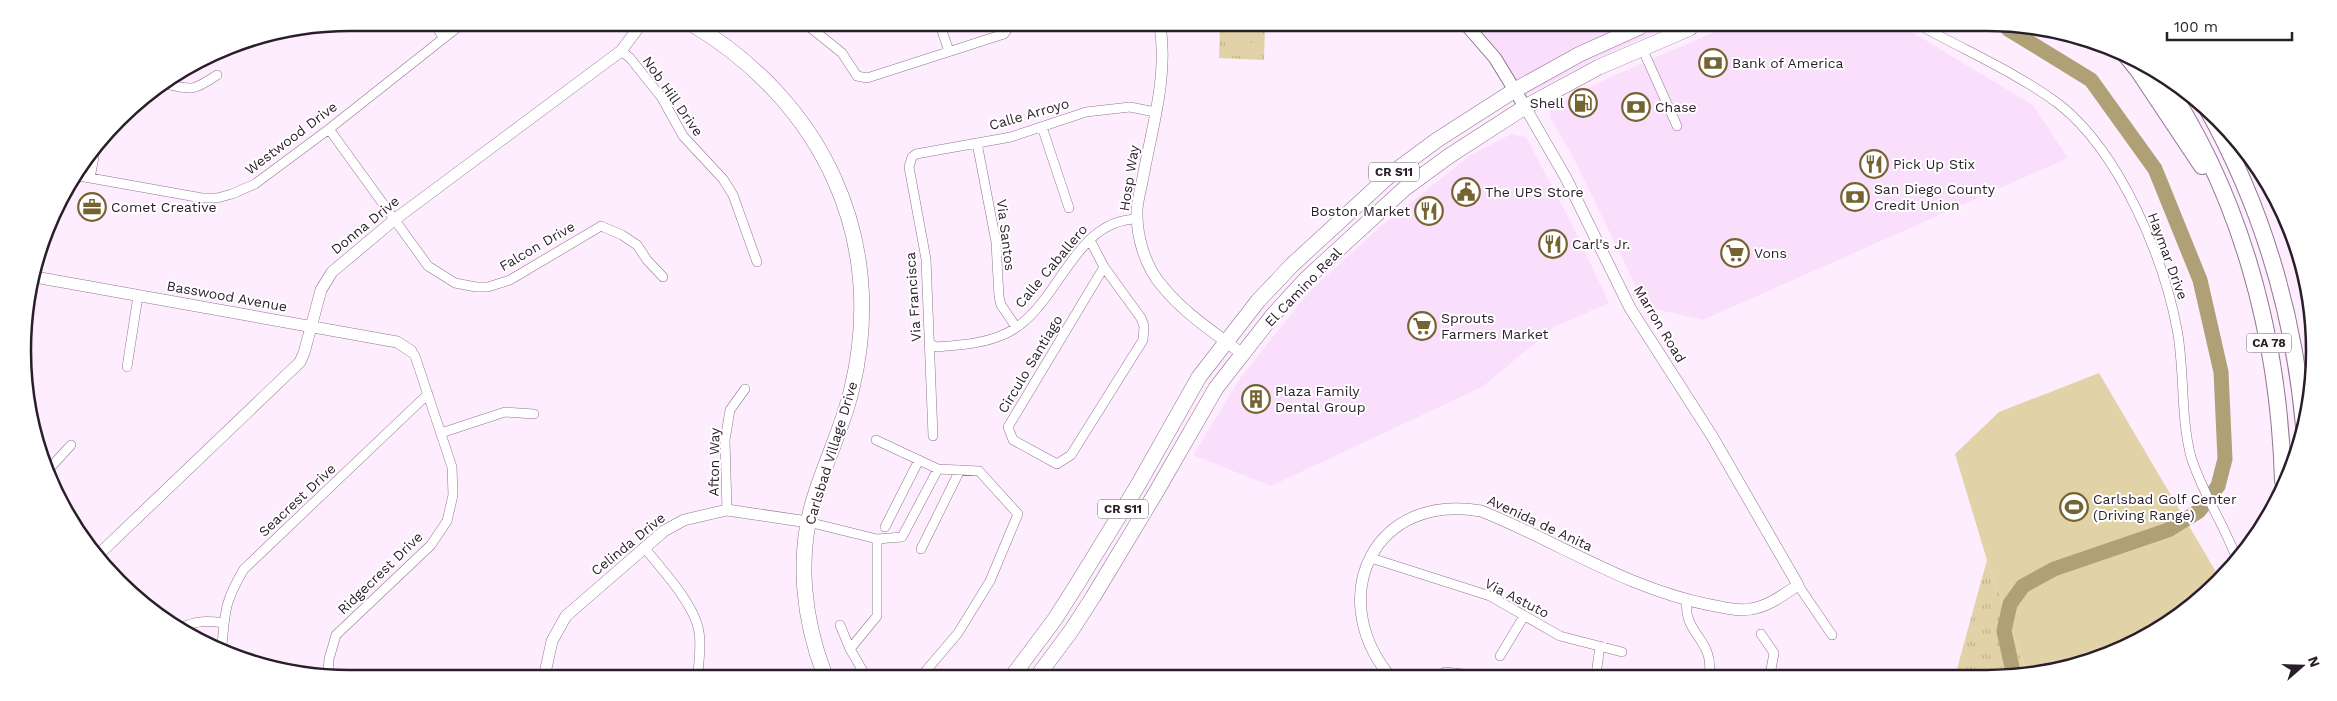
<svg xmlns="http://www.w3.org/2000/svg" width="2337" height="701" viewBox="0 0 2337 701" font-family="'Work Sans',sans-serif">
  <defs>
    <pattern id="grass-tufts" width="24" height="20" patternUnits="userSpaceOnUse" patternTransform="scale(1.25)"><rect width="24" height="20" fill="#e2d2a7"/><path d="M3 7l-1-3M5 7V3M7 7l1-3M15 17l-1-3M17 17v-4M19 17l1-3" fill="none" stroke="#c2b490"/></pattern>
  </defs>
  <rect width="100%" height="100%" fill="#feedff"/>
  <path fill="#fadffc" d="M1468,27H1667L1593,60L1520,99Z
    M1724,28H1905L2033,105L2068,158L1703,320L1646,307L1573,157L1550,117L1551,108L1606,79Z
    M1511,134L1526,137L1574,228L1609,303L1556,326L1482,387L1271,486L1193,455L1241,377L1310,291L1382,225L1471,155Z"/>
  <path fill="url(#grass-tufts)" d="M1220,26H1265L1264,60L1219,58Z
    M1987,560L2028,676H1955Z"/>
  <path fill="#e2d2a7" d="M1227,26H1256V36L1226,35Z
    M1226,42L1256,43L1255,56H1226Z
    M2099,373L2219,577L2203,597L2131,645L2028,676L1987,560L1955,454L1999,412Z"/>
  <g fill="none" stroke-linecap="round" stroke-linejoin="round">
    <path stroke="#b0a076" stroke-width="15" d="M2008,29L2091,80L2155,169L2200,280L2221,372L2225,459L2218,486L2199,511L2168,530L2054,569L2023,586L2010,604L2004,631L2014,676"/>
    <defs>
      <path id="minor" d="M434,23L443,37
        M806,24L842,53L857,76L867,78L1004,34L1010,25
        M940,25L949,51
        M1925,28C1970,53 2019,74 2060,105C2120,153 2163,256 2177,329C2185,371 2180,415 2191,457C2202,492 2223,523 2236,557
        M1642,48L1677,126
        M621,51L630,58L662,98L683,136L723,179L733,195L757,262
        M166,84C193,90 193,91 217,75
        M1042,127L1069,208
        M329,129L428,266L455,283L476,287H488L510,280L601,226L622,235L637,245L647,260L663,277
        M977,143L996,242L999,297L1001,305L1016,327
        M79,176L202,198H217L232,194L255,184L329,129L463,23
        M90,178L94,157
        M1090,240L1104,267
        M1104,267L1141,318L1144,326L1143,340L1071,455L1057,464L1013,440L1008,427Z
        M931,344L936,347C961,345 984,344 1007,333C1060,307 1072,220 1137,219
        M127,367L138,296
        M441,433L505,412L534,414
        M933,436L926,259L909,167L912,157L916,154L1011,137L1086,112L1130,107L1155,112
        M876,440L938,469L979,471L1018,514L990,581L958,633L924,673
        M49,469L71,445
        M727,510L725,440L730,410L745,389
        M808,522L877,539V616L850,649
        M885,527L919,460
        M877,539L902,537L938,469
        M644,547C661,569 691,600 698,627C702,642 699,658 698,673
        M921,549L960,470
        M1371,558L1490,596L1560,636L1622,652
        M1798,585L1832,635
        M1687,600C1682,634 1715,639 1709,675
        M840,625L850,649L864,673
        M181,628C196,620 208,621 224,623
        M1761,634L1774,653L1770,675
        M222,646C225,610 225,601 244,569L428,394
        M1500,656L1524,616
        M328,672L329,659L336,635L431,545L447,521L453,495L452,467L415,356L411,351
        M1440,675L1445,672L1472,675
        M1596,675L1600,646"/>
      <path id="tertiary" d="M1160,26C1168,74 1153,124 1144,172C1142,184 1138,197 1137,209C1136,236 1145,267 1163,287C1184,313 1215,333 1241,353
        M35,277L397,342L411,351
        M97,556L300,362L304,353L321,290L332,272L394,220L621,51L636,31L639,24
        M545,673L552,641L566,616L664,531L684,520L727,510L808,522
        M1388,674C1325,594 1376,492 1481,511C1559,542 1625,588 1710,605C1723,607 1737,612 1751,609C1769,606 1783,595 1798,585L1712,436L1630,308L1566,178L1525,107"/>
      <path id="secondary" d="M1468,27L1495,58L1525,107"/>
      <path id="primary" d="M692,24C822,102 888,238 852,388C843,428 823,466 812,506C797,561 804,620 824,673
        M1014,674L1055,619L1076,586L1138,485L1199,377L1258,301L1292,265L1391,174L1437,140L1515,90L1580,54L1640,27
        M1039,674L1071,631L1093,597L1155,494L1216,388L1273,315L1306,279L1404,189L1449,156L1525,107L1599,67L1690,28"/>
      <path id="motorway" d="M2125,54L2138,70L2202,166
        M2158,72C2241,192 2279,337 2283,481
        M2208,110C2262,207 2294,315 2304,426"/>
    </defs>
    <use href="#minor" stroke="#8f7691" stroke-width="10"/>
    <use href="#tertiary" stroke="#8f7691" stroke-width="12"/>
    <use href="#secondary" stroke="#8f7691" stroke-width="14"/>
    <use href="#primary" stroke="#8f7691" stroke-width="16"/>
    <use href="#motorway" stroke="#8f7691" stroke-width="18"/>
    <use href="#minor" stroke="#fff" stroke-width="9"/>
    <use href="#tertiary" stroke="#fff" stroke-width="11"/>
    <use href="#secondary" stroke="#fff" stroke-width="12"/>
    <use href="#primary" stroke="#fff" stroke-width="15"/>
    <use href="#motorway" stroke="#fff" stroke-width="16"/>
  </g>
  <defs>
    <symbol id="bank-ring" viewBox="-11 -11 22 22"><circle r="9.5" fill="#fff" stroke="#756331" stroke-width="1.5"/><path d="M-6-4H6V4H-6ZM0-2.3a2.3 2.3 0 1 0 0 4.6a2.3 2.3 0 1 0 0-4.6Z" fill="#756331"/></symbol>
    <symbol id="fuel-ring" viewBox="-11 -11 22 22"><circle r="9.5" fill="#fff" stroke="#756331" stroke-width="1.5"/><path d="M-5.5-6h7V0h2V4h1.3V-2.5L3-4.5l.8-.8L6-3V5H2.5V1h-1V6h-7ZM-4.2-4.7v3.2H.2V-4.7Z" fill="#756331"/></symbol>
    <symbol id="restaurant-ring" viewBox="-11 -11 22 22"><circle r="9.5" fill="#fff" stroke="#756331" stroke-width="1.5"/><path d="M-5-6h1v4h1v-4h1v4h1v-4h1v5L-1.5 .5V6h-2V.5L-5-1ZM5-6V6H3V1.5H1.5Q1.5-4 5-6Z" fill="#756331"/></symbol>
    <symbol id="civic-ring" viewBox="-11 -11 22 22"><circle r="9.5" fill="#fff" stroke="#756331" stroke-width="1.5"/><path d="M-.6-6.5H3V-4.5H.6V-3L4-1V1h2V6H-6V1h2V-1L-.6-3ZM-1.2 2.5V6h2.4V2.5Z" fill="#756331"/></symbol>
    <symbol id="office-ring" viewBox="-11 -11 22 22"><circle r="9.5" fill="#fff" stroke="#756331" stroke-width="1.5"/><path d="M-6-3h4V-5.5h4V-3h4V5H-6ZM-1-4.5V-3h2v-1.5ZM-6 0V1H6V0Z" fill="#756331"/></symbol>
    <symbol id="supermarket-ring" viewBox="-11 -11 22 22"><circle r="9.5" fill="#fff" stroke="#756331" stroke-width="1.5"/><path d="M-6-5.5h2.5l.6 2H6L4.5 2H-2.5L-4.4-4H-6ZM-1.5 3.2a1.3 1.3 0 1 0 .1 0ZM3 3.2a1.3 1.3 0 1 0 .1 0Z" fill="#756331"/></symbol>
    <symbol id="building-ring" viewBox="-11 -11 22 22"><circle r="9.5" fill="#fff" stroke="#756331" stroke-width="1.5"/><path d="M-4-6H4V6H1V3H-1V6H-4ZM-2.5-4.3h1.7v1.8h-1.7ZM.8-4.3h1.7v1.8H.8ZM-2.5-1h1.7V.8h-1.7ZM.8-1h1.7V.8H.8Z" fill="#756331"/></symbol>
    <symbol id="stadium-ring" viewBox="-11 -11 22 22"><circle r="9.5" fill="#fff" stroke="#756331" stroke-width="1.5"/><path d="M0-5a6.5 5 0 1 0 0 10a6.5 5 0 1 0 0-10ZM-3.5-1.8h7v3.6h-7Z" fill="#756331"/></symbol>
  </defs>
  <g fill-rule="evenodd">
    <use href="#bank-ring" x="1697" y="47" width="32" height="32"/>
    <use href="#fuel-ring" x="1567" y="87" width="32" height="32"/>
    <use href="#bank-ring" x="1620" y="91" width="32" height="32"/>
    <use href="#restaurant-ring" x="1858" y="148" width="32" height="32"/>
    <use href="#civic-ring" x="1450" y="176" width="32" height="32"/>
    <use href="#bank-ring" x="1839" y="181" width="32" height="32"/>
    <use href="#office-ring" x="76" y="191" width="32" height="32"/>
    <use href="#restaurant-ring" x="1413" y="195" width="32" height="32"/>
    <use href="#restaurant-ring" x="1537" y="228" width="32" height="32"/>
    <use href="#supermarket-ring" x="1719" y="237" width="32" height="32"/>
    <use href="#supermarket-ring" x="1406" y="310" width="32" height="32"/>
    <use href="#building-ring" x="1240" y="383" width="32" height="32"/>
    <use href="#stadium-ring" x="2058" y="491" width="32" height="32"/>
  </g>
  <g text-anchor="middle" stroke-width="4" stroke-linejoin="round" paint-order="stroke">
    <g fill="#fff" stroke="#696269" stroke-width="1">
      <rect x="1369" y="162.5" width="50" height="19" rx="4"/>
      <rect x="2246.5" y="333.5" width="45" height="19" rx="4"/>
      <rect x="1098" y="499.5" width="50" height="19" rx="4"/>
    </g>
    <g font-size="12" font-weight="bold" fill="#291e29">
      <text x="1394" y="176">CR S11</text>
      <text x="2269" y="347">CA 78</text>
      <text x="1123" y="513">CR S11</text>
    </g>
    <g font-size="14" fill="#291e29" stroke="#fff" text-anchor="start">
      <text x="1732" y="68">Bank of America</text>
      <text x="1564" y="108" text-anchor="end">Shell</text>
      <text x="1655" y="112">Chase</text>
      <text x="1893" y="169">Pick Up Stix</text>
      <text x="1874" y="194">San Diego County<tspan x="1874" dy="16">Credit Union</tspan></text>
      <text x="1485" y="197">The UPS Store</text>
      <text x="111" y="212">Comet Creative</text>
      <text x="1410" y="216" text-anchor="end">Boston Market</text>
      <text x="1572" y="249">Carl's Jr.</text>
      <text x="1754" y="258">Vons</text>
      <text x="1441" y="323">Sprouts<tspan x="1441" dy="16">Farmers Market</tspan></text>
      <text x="1275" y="396">Plaza Family<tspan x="1275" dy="16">Dental Group</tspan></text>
      <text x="2093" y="504">Carlsbad Golf Center<tspan x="2093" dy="16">(Driving Range)</tspan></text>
    </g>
    <g font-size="14" fill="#291e29" stroke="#fff">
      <text transform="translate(673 96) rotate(55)" y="5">Nob Hill Drive</text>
      <text transform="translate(1029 114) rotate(-16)" y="5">Calle Arroyo</text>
      <text transform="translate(291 138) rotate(-37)" y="5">Westwood Drive</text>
      <text transform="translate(1129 178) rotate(-81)" y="5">Hosp Way</text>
      <text transform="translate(365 225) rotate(-39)" y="5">Donna Drive</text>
      <text transform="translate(1006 235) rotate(83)" y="5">Via Santos</text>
      <text transform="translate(537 246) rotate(-30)" y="5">Falcon Drive</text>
      <text transform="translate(2168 256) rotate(70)" y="5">Haymar Drive</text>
      <text transform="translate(1051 266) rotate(-50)" y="5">Calle Caballero</text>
      <text transform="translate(1303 287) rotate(-46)" y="5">El Camino Real</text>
      <text transform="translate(227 296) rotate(10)" y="5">Basswood Avenue</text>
      <text transform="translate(913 297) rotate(-94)" y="5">Via Francisca</text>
      <text transform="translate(1660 324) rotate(59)" y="5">Marron Road</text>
      <text transform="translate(1030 364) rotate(-59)" y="5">Circulo Santiago</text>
      <text transform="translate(831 453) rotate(-73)" y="5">Carlsbad Village Drive</text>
      <text transform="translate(714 462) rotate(-89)" y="5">Afton Way</text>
      <text transform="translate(297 500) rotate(-43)" y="5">Seacrest Drive</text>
      <text transform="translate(1540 523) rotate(25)" y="5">Avenida de Anita</text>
      <text transform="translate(628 544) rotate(-39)" y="5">Celinda Drive</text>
      <text transform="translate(380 573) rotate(-44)" y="5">Ridgecrest Drive</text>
      <text transform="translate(1517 598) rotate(27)" y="5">Via Astuto</text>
    </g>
  </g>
  <path d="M0 0H2337V701H0ZM350 31H1987A319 319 0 0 1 2306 350V351A319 319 0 0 1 1987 670H350A319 319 0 0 1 31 351V350A319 319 0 0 1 350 31Z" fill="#fff" fill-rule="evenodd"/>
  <path fill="none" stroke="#291e29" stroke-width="2.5" d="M350 31H1987A319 319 0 0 1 2306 350V351A319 319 0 0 1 1987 670H350A319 319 0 0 1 31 351V350A319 319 0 0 1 350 31Z"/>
  <g transform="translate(2302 666) rotate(70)" stroke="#ffffff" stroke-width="4" paint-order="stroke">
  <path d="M0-4L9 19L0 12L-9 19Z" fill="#291e29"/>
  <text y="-8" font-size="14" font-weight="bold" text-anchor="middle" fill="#291e29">N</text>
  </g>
  <path d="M2167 32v8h125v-8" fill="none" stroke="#291e29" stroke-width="2.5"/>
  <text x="2174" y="32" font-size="15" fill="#291e29" stroke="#ffffff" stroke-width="4" paint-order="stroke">100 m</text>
</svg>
